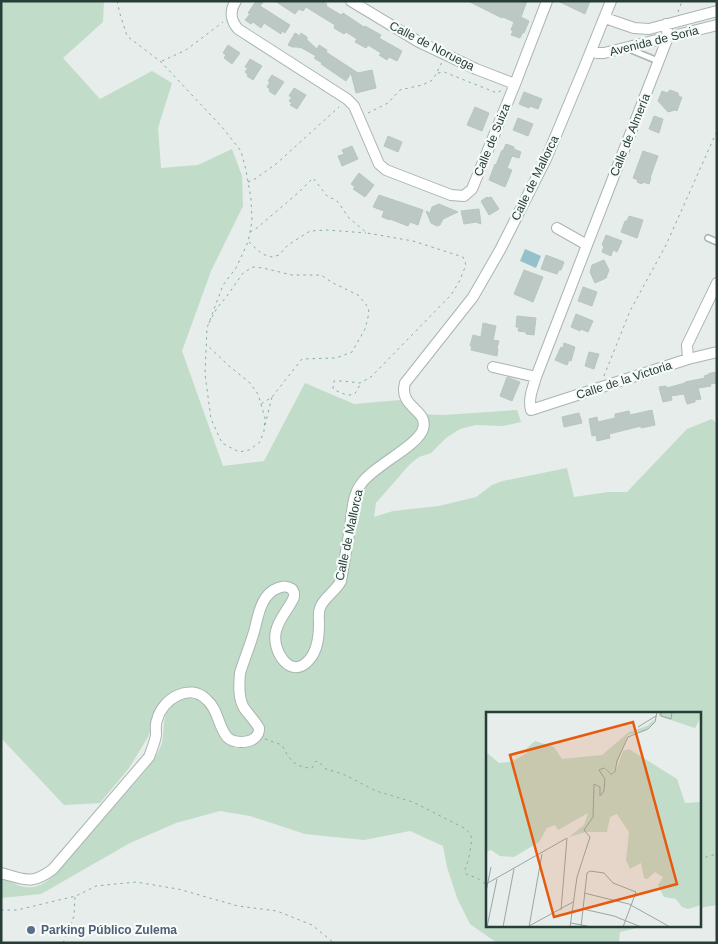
<svg xmlns="http://www.w3.org/2000/svg" width="718" height="944" viewBox="0 0 718 944" font-family="Helvetica,sans-serif">
  <rect width="100%" height="100%" fill="#e6edea"/>
  <path fill="#c1dcc9" d="M1,1H104L103,22L63,58L100,99L152,71L172,83L158,128L161,168L198,165L232,149L242,176L243,206L211,271L182,351L223,466L264,461L305,383L354,404L400,400L415,414L443,415L517,410L521,422L503,426L476,425L460,429L446,438L431,453L419,457L410,464L376,503L374,517L393,511L439,506L476,497L492,485L503,481L567,468L574,497L608,492H627L687,429L712,419L717,424V905L699,908V713H487V925H649L620,932L619,943H497L470,924L457,898L447,867L443,846L410,831L364,840L305,834L250,816L220,811L176,823L130,843L41,894L1,898V879C7,880 12,883 17,885C37,892 47,882 60,869L146,770C152,761 159,753 162,743C166,725 159,709 181,700C206,691 214,718 224,735C226,738 227,743 230,745C232,746 235,747 237,749L239,739L229,735L216,705L191,689L173,692L160,704L148,737L129,768L100,803L64,805L1,738Z"/>
  <path fill="#94c1cc" d="M525,249L541,256L536,268L520,261Z"/>
  <path fill="#bbc8c3" stroke="#b8c6c1" d="M256,1H264L260,6L290,25L285,33L282,31L281,34L264,23L261,28L253,22L251,24L245,20L250,14L248,13Z
    M275,1H322L327,4L326,6L341,15L343,13L364,27L365,26L381,35L379,38L402,51L397,61L389,57L387,60L379,55L381,53L368,45L366,48L355,42L357,39L346,32L344,34L334,28L335,25L306,7L303,11L299,9L295,14Z
    M468,1H527L521,17L529,21L524,33L523,32L520,38L511,35L513,31L511,30L514,22L503,17L502,18Z
    M558,1H590L585,14Z
    M295,33L300,36L301,33L307,37V40L317,49L319,45L327,50L326,52L358,73L372,70L376,88L356,93L351,73L346,81L321,64L322,63L314,58L316,56L300,47L299,48L297,47H292L288,45Z
    M228,45L240,53L232,64L224,58L226,55L223,53Z
    M250,59L262,66L253,80L247,76L248,74L245,72L248,68L245,67Z
    M272,75L284,82L275,95L269,91L270,89L267,87L270,82L268,81Z
    M294,88L306,95L297,109L290,105L292,103L289,101L292,97L289,96Z
    M670,90L678,93L679,97H682L677,111L675,110L668,112L658,101L662,91L667,93Z
    M524,92L542,99L538,109L530,106L529,108L519,104Z
    M475,107L489,113L482,131L467,125Z
    M654,116L663,119L659,133L649,129Z
    M518,118L533,124L528,136L513,130Z
    M388,136L402,142L398,152L384,146Z
    M506,144L514,147V149L521,152L519,158L512,156L507,168L512,170L505,187L489,180L495,164L496,165L502,150L503,151Z
    M352,146L358,159L342,166L338,156L344,154L342,150Z
    M643,151L658,156L650,178H651L649,184L643,182L642,184L637,182L638,180L633,178Z
    M359,173L374,185L365,197L353,189L355,187L351,184Z
    M379,195L423,210L418,225L410,222L408,226L390,219V220L382,217L384,211L373,207Z
    M487,197L488,198L491,197L499,209L489,215L481,201Z
    M439,204L458,212L443,219L440,225L437,226L431,223L426,211L430,213L432,207Z
    M479,209L481,224L476,222L464,224L461,211Z
    M629,216L643,220L637,238L621,232L625,221H627Z
    M606,235L622,241L617,252L613,250L611,256L602,252L604,246L602,245Z
    M546,255L564,262L561,270H559L557,274L541,269Z
    M604,260L609,270L606,278L595,283L590,272L592,265Z
    M524,270L543,277L533,302L514,294Z
    M583,287L597,292L592,306L578,301Z
    M576,314L593,321L588,332L581,329L580,331L571,327Z
    M517,316L536,318L534,335L526,334V332L518,331L519,327H516Z
    M483,323L496,326L493,340L499,341L497,348L498,349L497,356L471,350L472,346H470L473,335L481,337Z
    M564,343L575,347L571,361L569,360L567,365L555,360L561,347L563,348Z
    M589,352L599,354L594,369L585,366Z
    M715,372V373H717V383L710,384L711,386L698,388L701,399L695,400V402L687,404L684,394L671,396L672,400L663,402L659,387L666,386L667,388L685,383V382L705,378L704,376L708,375V374Z
    M507,377L520,382L512,401L500,396Z
    M652,410L655,425L641,428V426L609,434L610,438L597,441L596,435L592,436L589,419L597,417L598,422L615,418V414L629,411L630,415Z
    M579,413L582,423L564,427L562,417Z"/>
  <g fill="none" stroke-linecap="round" stroke-linejoin="round">
    <defs>
      <path id="service" d="M629,49L658,61
        M708,238L717,242"/>
      <path id="minor" d="M236,1C229,11 231,21 238,29L347,99L354,106L379,164L386,170L451,195L464,196L472,189L515,84L547,1
        M351,1L419,42L476,69L515,84
        M605,18L634,28L649,29L717,11
        M666,24L668,37L587,245L536,377C533,388 528,398 531,410L688,359L717,352
        M592,51L597,53H604L717,25
        M557,228L587,245
        M688,359L687,345L717,283
        M493,367L536,377
        M1,873C26,880 32,885 53,869L149,757C152,749 155,742 156,735C156,730 155,724 157,720C162,699 190,682 207,700C218,709 218,726 227,737C236,746 260,743 259,728C255,721 249,715 244,708C238,698 239,684 240,673C244,660 249,648 253,635C258,620 259,595 278,588C284,586 287,586 292,589L294,593V597C289,609 279,618 276,631C271,651 291,681 309,660C318,650 319,636 319,623C319,618 318,613 320,608C323,598 336,591 341,581C344,563 347,546 350,528C352,514 352,496 361,484C373,466 418,446 423,429C429,409 398,408 405,383L473,297L500,250L546,159L584,68L611,1"/>
    </defs>
    <use href="#service" stroke="#a9b5b1" stroke-width="8"/>
    <use href="#minor" stroke="#a9b5b1" stroke-width="12"/>
    <path stroke="#89ada4" stroke-width="1" stroke-dasharray="2.5 4" stroke-linecap="butt" d="M117,1L120,14L127,36L161,62L222,127L241,151L246,170L251,199L252,221L250,232L248,242L236,268L223,285L207,328L205,374L211,419L222,443L239,452L249,450L260,442L264,431L265,418L258,394L249,382L229,366L206,344
      M678,12L682,1
      M162,61L186,50L223,22
      M438,73L444,72L497,93L502,90
      M368,113L388,103L400,90L422,85L431,81L435,76L442,62
      M248,182L255,179L276,164L339,107
      M250,232L257,228L299,192L313,178L328,197L334,199L338,202L349,218L367,233L413,241L463,257L466,265L459,282L451,295L371,377L360,383L343,381H334L333,389C345,395 356,401 360,383
      M249,242L262,254L272,257L279,255L288,245L310,231L327,230L366,233
      M209,323L217,308L227,296L243,273L253,267L263,268L292,275H321L333,283L358,295L368,307L369,313L365,329L352,352L336,358L302,359L272,397L261,404
      M604,376L630,311L666,245L717,131
      M265,425L272,397
      M265,739L282,745C289,759 295,768 312,768L316,761L321,764L326,769L343,774L376,791L413,802L466,829C468,832 470,833 471,836C473,840 468,864 465,869L466,874L477,878L487,885
      M699,859L717,854
      M1,910H17L59,900L76,896L96,886L136,882L178,889L238,906L277,911L312,925L334,943
      M63,943L74,916L75,896"/>
    <use href="#service" stroke="#fff" stroke-width="5"/>
    <use href="#minor" stroke="#fff" stroke-width="10"/>
  </g>
  <circle fill="#5c6f8a" stroke="#f6faf8" stroke-width="2" cx="31" cy="930" r="5"/>
  <g text-anchor="middle" stroke-width="4.5" stroke-linejoin="round" paint-order="stroke">
    <g font-size="12" fill="#263d38" stroke="#f6faf8">
      <text transform="translate(654 41) rotate(-14)" y="4">Avenida de Soria</text>
      <text transform="translate(432 46) rotate(27)" y="4">Calle de Noruega</text>
      <text transform="translate(630 135) rotate(-68)" y="4">Calle de Almería</text>
      <text transform="translate(492 140) rotate(-68)" y="4">Calle de Suiza</text>
      <text transform="translate(535 178) rotate(-64)" y="4">Calle de Mallorca</text>
      <text transform="translate(624 380) rotate(-18)" y="4">Calle de la Victoria</text>
      <text transform="translate(349 535) rotate(-78)" y="4">Calle de Mallorca</text>
    </g>
    <g font-size="12" font-weight="bold" fill="#4e5e75" stroke="#f6faf8" text-anchor="start">
      <text x="41" y="934">Parking Público Zulema</text>
    </g>
  </g>
  <g transform="translate(486 712)">
    <rect width="215" height="215" fill="#e6edea"/>
    <path d="M173,0H215V5L209,16L173,4ZM169,7L167,12L159,19L142,23L128,60L123,61L119,56H116L124,62L129,61L137,39L143,37L191,67L199,91L215,90V193L202,197L196,195L190,187L178,185L172,173L177,165L169,160L161,167L158,166L155,151L144,157L140,148L143,120L131,102L124,105L121,120H100L83,125L98,113L102,101L72,118L69,113L61,116L53,130L28,145L14,144L5,138L0,140V40L13,51L25,50L41,41V36L49,29L68,35L76,47L116,43L143,20L161,14Z" fill="#c1dcc9"/>
    <path fill="none" stroke="#99a7a3" stroke-width="1" d="M175,0V4L185,7L186,0M152,15L170,4M0,172L81,126L75,198M0,180L5,155M98,181L143,192L184,215M97,197L128,204L155,215M85,211L106,215M43,214L87,190M1,215L11,167M17,215L28,157M43,215L56,142M84,215L91,165L104,125L98,118L107,105L108,72L114,75V84L118,79L119,67L113,58L118,56L125,62L129,60L131,49L142,25L162,17L169,10L171,0M95,215L101,161L104,159L118,161L127,171L150,180L137,215"/>
    <path fill="#e8590c" fill-opacity="0.15" stroke="#e8590c" stroke-width="2.5" d="M147,10L191,172L68,205L24,43Z"/>
    <rect width="215" height="215" fill="none" stroke="#263d38" stroke-width="2.5"/>
  </g>
  <rect width="718" height="944" fill="none" stroke="#263d38" stroke-width="5"/>
</svg>
